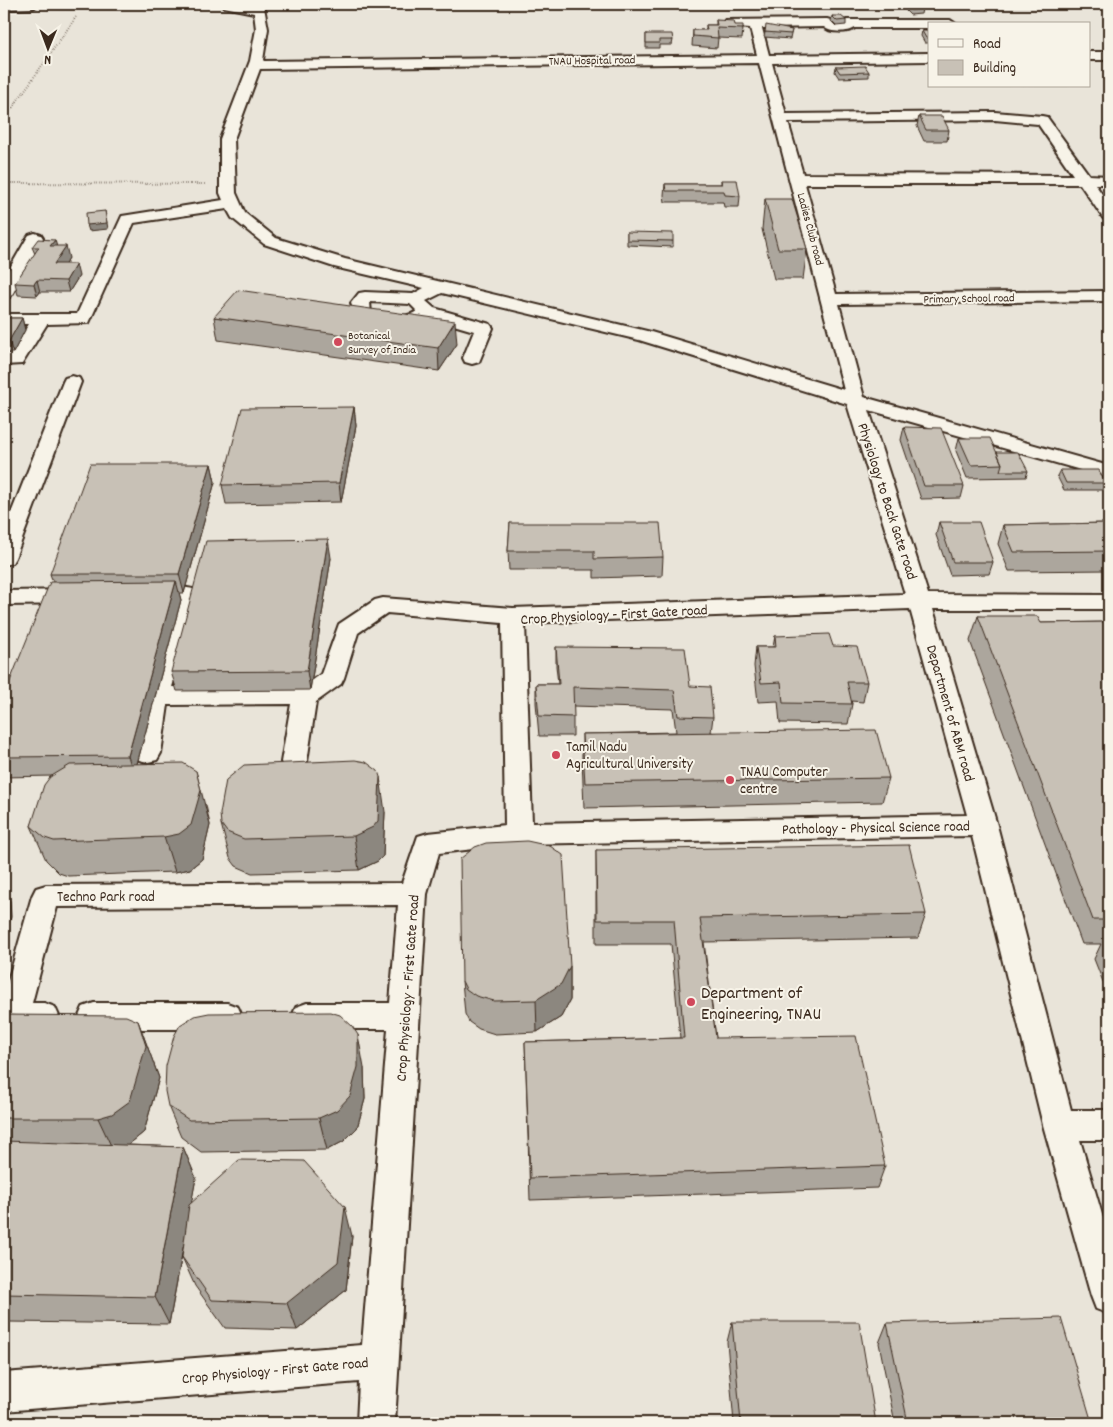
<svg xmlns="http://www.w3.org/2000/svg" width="1113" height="1427" viewBox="0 0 1113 1427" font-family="Dekko,sans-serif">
  <rect width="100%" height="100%" fill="#f7f3e8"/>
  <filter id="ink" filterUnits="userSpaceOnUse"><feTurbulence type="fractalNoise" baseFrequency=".02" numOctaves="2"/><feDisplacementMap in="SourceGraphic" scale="10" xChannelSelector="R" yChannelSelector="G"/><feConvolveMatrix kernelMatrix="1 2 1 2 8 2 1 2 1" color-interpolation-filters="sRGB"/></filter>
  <g filter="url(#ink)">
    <path fill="#e9e4d9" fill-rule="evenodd" d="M211,4H1109V1423H4V13ZM929,24H1089V86H929Z"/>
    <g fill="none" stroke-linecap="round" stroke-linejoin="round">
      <defs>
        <path id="street" d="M4,4H39L33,8L4,9Z
          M222,4H246L264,7L268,29L263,60L264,61L757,55L750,28L725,26L723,23L725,20L827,19C840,22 833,24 847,20H950L956,24H929V28H855C848,33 829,33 824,27L762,28L769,55L929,53V61L772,63L786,114L995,112L1042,116L1047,117L1089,175L1109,176V184H1095L1109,204V220L1103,218L1080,184H805L836,294L1109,291V301L839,304L864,397L1109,466V478L869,410L928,594L1109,595V609H933L997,825L1071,1110H1109V1140H1080L1109,1238V1314L1096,1309L1091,1296L1043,1125L972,836L519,844L439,853L427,894L395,1423H357L359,1382L4,1411V1373L362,1345L388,1029H307L296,1025L292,1016L296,1007L307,1003H390L398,905L57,907L32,1003H44L55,1007L59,1016L55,1025C39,1031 20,1032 4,1026V995L32,896L36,888L46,885L402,883L418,836L428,833L505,825L502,623L387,613L358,633L344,678L341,684L316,702L307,762L303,769L294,771L285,769L281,762L291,704L168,705L161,753L157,760L148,762L139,760L135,753L145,696L175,603H145L137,601L134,596L137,591C154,586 180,585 197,590L200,595L172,687L305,686L321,674L339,624L375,600L383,598L513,608L905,594L847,404L639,340L442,293L426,301L434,308L490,324L493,328L479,362L472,364L465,362L463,358L474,331L430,318C410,332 380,328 357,322L351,303L359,293L365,292L413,294L424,288L334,267L264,244L232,218L227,209L134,223L89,323L47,324L22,364L4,365V355L9,354L29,324H4V314H77L122,216L223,200L220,193V139L250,61L256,29L254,13L224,7ZM759,63L844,390L651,332L345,259L276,238L245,213L236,193L234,139L260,69ZM995,120L1038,124L1073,175L803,174L788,122ZM370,302L410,304L417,311C405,319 385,317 371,314ZM910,609L967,815L532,823L525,623Z
          M1089,52H1109V60H1089Z
          M35,233L41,235L43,238L13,293L10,297L4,298V278L27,238L29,235Z
          M72,376L79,378L81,382L15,558L12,563L4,565V531L63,382L65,378Z
          M78,590L86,592L89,597L86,602L78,604L4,605V591Z
          M94,1003H227L238,1007L242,1016L238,1025L227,1029H94L83,1025L79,1016L83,1007Z"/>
      </defs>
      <use href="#street" stroke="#3b2a1e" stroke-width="4"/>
      <path stroke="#3b2a1e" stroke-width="2" stroke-dasharray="0.5 2" stroke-linecap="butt" d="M4,120L76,17
        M4,183L205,184"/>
      <use href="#street" fill="#f7f3e8" fill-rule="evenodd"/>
    </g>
    <path fill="#aca69d" stroke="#3b2a1e" d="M906,6L922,9L921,14L910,15L906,11Z
      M832,16L846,20V25L836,26L831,21Z
      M716,20L735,25L743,29L742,39L718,38L717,48L692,46L693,30H706V25H716Z
      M792,30L790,39L764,37L765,32Z
      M922,31H929V43H925L921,36Z
      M646,34L673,40L672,45H659V48H646Z
      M836,67L869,72V77L839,78L835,72Z
      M919,116L949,130L947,141H924L917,126Z
      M721,180L740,196L739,207H724L723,202H665L664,195L665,184H721Z
      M765,199L807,249L803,279H774L762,229Z
      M627,232L673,241V247L627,245Z
      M55,240L56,246L69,258L65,264L79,276L69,292H40L37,296L18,295L15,283L35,254L32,247Z
      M214,317L457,344L439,371L218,340Z
      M4,318H22L25,330L13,353H4Z
      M354,407L356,426L341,502L226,504L222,485Z
      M904,427L964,486L961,498L921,499L901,440Z
      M959,438L997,452L1028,471L1026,477L967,478L956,451Z
      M211,464L215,482L184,593H179L181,600L137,764L206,805L210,825L202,859L190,869L175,872L68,876L59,873L46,860L31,826L52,776L4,777V696L53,582L50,574Z
      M1060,470L1105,483L1103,490H1064L1057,476Z
      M1109,488V504L1106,498Z
      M939,522L993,562L989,574L950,575L936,535Z
      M510,523L663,557L662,576L594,578V570H509L508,551Z
      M1109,523V570L1009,571L998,544L1003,525Z
      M331,558L310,690L177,691L171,672Z
      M978,616L1041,623L1109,622V997L1094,959L1101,944H1082L970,641Z
      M775,636L833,646L867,682L863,702L851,701L852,704L848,724L780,723L778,701L758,702L754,666L756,647H773Z
      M556,647L690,686L713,717L711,732L889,778L882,802L584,808L582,759V734L676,732L673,709L573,706V736H539L536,703V684H558L556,666Z
      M385,812L383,856L378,861L359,870L252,873L236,866L230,858L221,824Z
      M596,850L926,914L918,938L704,942L716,1038L885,1166L877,1188L530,1200L525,1042L680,1038L671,944H596Z
      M570,966V1000L561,1017L537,1032L495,1034L479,1029L469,1022L465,1014L462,981Z
      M4,1015L138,1021L159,1078L144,1132L128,1145L183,1147L196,1178L191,1203L352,1236L346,1290L297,1330L225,1328L195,1286L182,1257L184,1244L169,1324L9,1322L4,1336Z
      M364,1068L365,1099L357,1128L344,1141L327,1150L201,1152L181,1137L168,1106Z
      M732,1322L876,1423H734L727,1342Z
      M887,1323L1092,1423H895L879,1343Z"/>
    <path fill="#8c877f" stroke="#3b2a1e" d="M105,211L108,229L89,231L87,225Z
      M55,240L58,251L50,246Z
      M66,246L69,258L58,275L54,264Z
      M76,264L79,276L69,292L66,281Z
      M37,280L40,292L37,296L34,284Z
      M22,318L25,330L13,353L9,341Z
      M455,321L457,344L439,371L438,348Z
      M354,407L356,426L341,502L339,483Z
      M211,464L215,482L184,593L179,574Z
      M328,539L331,558L310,690L307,671Z
      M176,581L181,600L134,775L128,756Z
      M196,771L210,825L202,859L190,869L175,872L164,837Z
      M380,777L385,812L383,856L378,861L359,870L354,836Z
      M4,887L10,901L11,917L4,937Z
      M570,966V1000L561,1017L537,1032L536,1000Z
      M138,1021L159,1078L144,1132L127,1146L113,1150L98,1118Z
      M358,1035L364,1068L365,1099L357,1128L344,1141L327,1150L319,1118Z
      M183,1147L196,1178L169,1324L155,1297Z
      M345,1207L352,1236L346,1290L297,1330L287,1303Z
      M4,1314L9,1322L4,1336Z"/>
    <path fill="#c8c1b6" stroke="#3b2a1e" d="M906,6H917L922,9L911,10Z
      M832,16H841L846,20L837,21Z
      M716,20L734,21L735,25H743V29L717,28L718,38L693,36V30H707L706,25H717Z
      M766,25L792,30L791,34L765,32Z
      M922,31H929V38H926Z
      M646,34H672L673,40H659V43H646Z
      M865,66L869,72L840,73L836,67Z
      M919,116H942L949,130H926Z
      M721,180H737L740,196L725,195L724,191H666L665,184H722Z
      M765,199H792L807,249H778Z
      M105,211L107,223L87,225L86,213Z
      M627,232L673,233V241L627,240Z
      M38,239L55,240L50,246H66L54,264H76L66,281L37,280L34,284L15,283L39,247H32Z
      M238,290L455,321L438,348L214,317Z
      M4,318H22L9,341H4Z
      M354,407L339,483L222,485L242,408Z
      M904,427L941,428L964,486H924Z
      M959,438H990L1002,464L971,465Z
      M997,452H1018L1028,471H1000L1002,464Z
      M90,464H211L179,574H50Z
      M1060,470H1099L1105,483H1066Z
      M939,522H979L993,562H953Z
      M510,523H660L663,557L594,559V551H508Z
      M1109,523V551L1014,552L1003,525Z
      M328,539L307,671L171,672L206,541Z
      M176,581L128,756L4,757V696L50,582Z
      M978,616H1037L1041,623L1109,622V920H1093Z
      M829,634L833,646L857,647L867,682H847L852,704L783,703L781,682L761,683L756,647H776L775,636Z
      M556,647L685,648L690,686L710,687L713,717L678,716L674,690L573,687L574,717L539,716L536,684H559Z
      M876,730L889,778L585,783L582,734Z
      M355,760L366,762L378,771L380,777L378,821L373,827L354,836L244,839L227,832L221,824L220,814L226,780L244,765Z
      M183,763L196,771L201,790L191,825L179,834L164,837L54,841L45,838L31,826L44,785L50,777L70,765Z
      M527,841L550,846L563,855L570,966L561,984L536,1000L494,1001L476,996L466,989L462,981L460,859L475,847L486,843Z
      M909,845L926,914L700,918L716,1038L856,1036L885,1166L530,1178L525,1042L684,1038L674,920H597L596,850Z
      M1106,935H1109V943Z
      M330,1012L340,1015L352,1026L358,1035V1067L350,1096L337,1110L319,1118L189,1120L168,1106L165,1091L166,1066L174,1036L180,1025L194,1016L209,1013Z
      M4,1015L126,1016L138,1021L146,1046L130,1101L112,1114L98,1118H4Z
      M4,1141L183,1147L155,1297L4,1294Z
      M239,1160L304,1161L345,1207L338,1262L287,1303L212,1300L182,1257L189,1205Z
      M1061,1318L1092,1423H908L887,1323Z
      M732,1322H859L876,1423H741Z"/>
  </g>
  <g fill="#d1495b" stroke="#f7f3e8" stroke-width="2">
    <circle cx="338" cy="342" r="5"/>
    <circle cx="556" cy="755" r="5"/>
    <circle cx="730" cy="780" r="5"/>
    <circle cx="691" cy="1002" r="5"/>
  </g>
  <g text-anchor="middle" stroke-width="4" stroke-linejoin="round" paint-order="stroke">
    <g font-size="12" fill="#3b2a1e" stroke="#f7f3e8">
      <text transform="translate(592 60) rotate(-1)" y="4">TNAU Hospital road</text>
      <text transform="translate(811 229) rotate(75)" y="4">Ladies Club road</text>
      <text transform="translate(969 298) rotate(-1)" y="4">Primary School road</text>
    </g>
    <g font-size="12" fill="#3b2a1e" stroke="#f7f3e8" text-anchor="start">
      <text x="348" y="339">Botanical<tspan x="348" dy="14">Survey of India</tspan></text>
    </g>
    <g font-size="15" fill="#3b2a1e" stroke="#f7f3e8">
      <text transform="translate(888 501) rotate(72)" y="5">Physiology to Back Gate road</text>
      <text transform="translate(614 614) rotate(-3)" y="5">Crop Physiology - First Gate road</text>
      <text transform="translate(951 713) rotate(74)" y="5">Department of ABM road</text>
      <text transform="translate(876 827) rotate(-1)" y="5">Pathology - Physical Science road</text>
      <text x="106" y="901">Techno Park road</text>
      <text transform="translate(407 988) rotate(-86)" y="5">Crop Physiology - First Gate road</text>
      <text transform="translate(275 1370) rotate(-5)" y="5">Crop Physiology - First Gate road</text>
    </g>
    <g font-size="15" fill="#3b2a1e" stroke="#f7f3e8" text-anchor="start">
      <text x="566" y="751">Tamil Nadu<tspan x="566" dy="17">Agricultural University</tspan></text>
      <text x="740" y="776">TNAU Computer<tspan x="740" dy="17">centre</tspan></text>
    </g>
    <g font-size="18" fill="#3b2a1e" stroke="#f7f3e8" text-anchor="start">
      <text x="701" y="998">Department of<tspan x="701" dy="21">Engineering, TNAU</tspan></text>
    </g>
  </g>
  <rect width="1113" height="1427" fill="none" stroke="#f7f3e8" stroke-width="20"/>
  <rect x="10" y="10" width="1093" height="1407" fill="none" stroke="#3b2a1e" stroke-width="2" filter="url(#ink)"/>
  <rect x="928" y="22" width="162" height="65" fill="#f7f3e8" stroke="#aca397"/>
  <rect x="938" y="39" width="25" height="8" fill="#f7f3e8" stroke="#aca397"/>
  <text x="973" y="48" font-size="15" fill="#3b2a1e">Road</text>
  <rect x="938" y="60" width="25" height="15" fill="#c8c1b6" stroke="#aca397"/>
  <text x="973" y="72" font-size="15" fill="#3b2a1e">Building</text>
  <g transform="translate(48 48) rotate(181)" stroke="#f7f3e8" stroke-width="4" paint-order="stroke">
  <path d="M0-4L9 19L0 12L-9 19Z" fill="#3b2a1e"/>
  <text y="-8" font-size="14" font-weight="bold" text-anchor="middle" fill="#3b2a1e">N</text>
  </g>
</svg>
